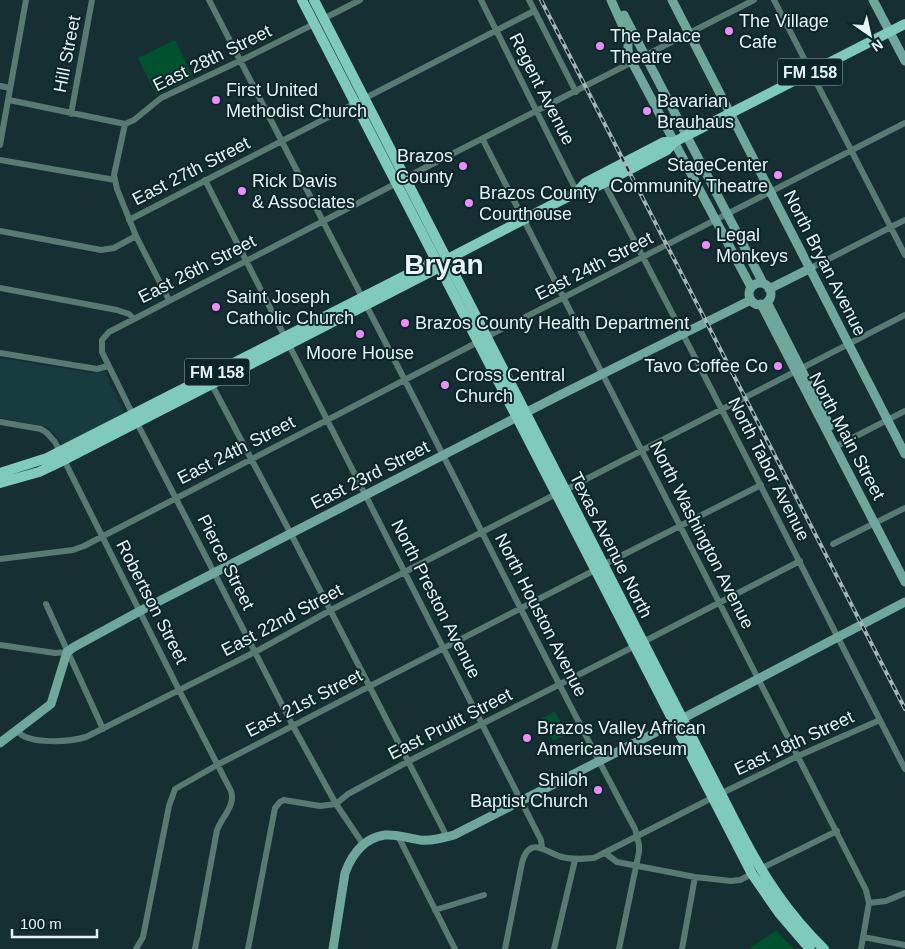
<svg xmlns="http://www.w3.org/2000/svg" width="905" height="949" viewBox="0 0 905 949" font-family="Arial,sans-serif">
  <rect width="100%" height="100%" fill="#162f32"/>
  <path fill="#173b3e" d="M0,358L91,373L104,371L125,413L64,445L48,427L0,418Z"/>
  <path fill="#00512f" d="M175,40L193,77L156,95L138,58Z
    M555,711L567,734L553,741L542,718Z
    M776,930L794,949H748H749Z"/>
  <g fill="none" stroke-linecap="round" stroke-linejoin="round">
    <path stroke="#587a73" stroke-width="6" d="M209,0L362,297
      M481,0L577,192
      M529,0L576,92
      M774,0L905,255
      M323,19L360,0
      M0,86L10,88
      M9,100L125,124L134,120L161,98L246,58L314,24
      M71,114L92,0
      M125,124L114,175L117,189L136,236L169,300
      M483,140L866,890L869,903L861,949
      M0,145L26,0
      M0,160L115,180
      M405,178L754,0
      M205,180L541,840L542,848
      M604,183C707,377 805,574 905,769
      M129,220L534,11
      M0,231L101,250L114,248L136,236
      M811,268L905,220
      M0,288L117,310L129,314L133,318
      M366,305C457,479 542,656 635,829L639,845V852L619,949
      M486,337L905,123
      M0,353L97,369L108,366
      M212,385L291,534L444,831L446,837
      M133,415L102,352V340L109,332L397,183
      M0,422L41,429L47,433L55,442L179,690L231,791C236,805 222,817 217,830L195,949
      M137,423L293,726L336,804L363,844
      M835,447L905,411
      M565,490L905,315
      M833,544L905,508
      M0,559L73,550L84,546L478,342
      M603,565L761,485
      M46,604L103,729
      M643,642L800,561
      M0,645L55,653L67,652
      M17,731C29,745 69,742 86,737L255,652L331,610L556,494
      M720,794L798,756L880,720
      M398,836L455,949
      M605,853L617,862L695,877L731,881L740,880L752,874
      M760,869L837,831
      M869,903L886,901L905,893
      M435,910L484,895
      M863,937L905,945
      M136,949L143,937L169,806L175,789L217,765L595,570
      M248,949L275,808L280,802L284,800L320,806L336,804L348,794L409,761L635,646
      M505,949L522,863C529,835 545,852 562,857C573,860 583,859 594,858L712,798
      M554,949L575,860
      M682,949L695,877"/>
    <path stroke="#6fa79c" stroke-width="9" d="M611,0L628,38V51L632,62L751,287
      M672,0L905,454
      M873,0L905,61
      M624,15L763,283
      M749 294a11 11 0 1 1 22 0a11 11 0 1 1-22 0Z
      M769,289L811,268
      M767,302L830,426
      M761,304L905,582
      M0,743L51,704L67,652L74,647L140,611L560,395L751,300
      M333,949L345,873C352,854 364,838 385,835C397,834 408,838 420,840C432,841 443,838 454,835L674,723L905,602"/>
    <path stroke="#80cabc" stroke-width="10" d="M302,0L752,874L779,913L810,949
      M314,0L741,833C764,877 788,914 824,949
      M577,192L588,191L667,150L674,142L905,24
      M0,473L47,458L430,263L438,264
      M0,483L39,472L58,463L434,270L438,264L577,192L585,183L664,142H674"/>
    <defs>
      <path id="rail" d="M541,0L905,709"/>
    </defs>
    <use href="#rail" stroke="#a4b6b8" stroke-width="4"/>
    <use href="#rail" stroke="#0c2528" stroke-width="2" stroke-dasharray="5.5" stroke-linecap="butt"/>
  </g>
  <g fill="#eb8dfb" stroke="#0c2528" stroke-width="2">
    <circle cx="729" cy="31" r="5"/>
    <circle cx="600" cy="46" r="5"/>
    <circle cx="216" cy="100" r="5"/>
    <circle cx="647" cy="111" r="5"/>
    <circle cx="463" cy="166" r="5"/>
    <circle cx="778" cy="175" r="5"/>
    <circle cx="242" cy="191" r="5"/>
    <circle cx="469" cy="203" r="5"/>
    <circle cx="706" cy="245" r="5"/>
    <circle cx="216" cy="307" r="5"/>
    <circle cx="405" cy="323" r="5"/>
    <circle cx="360" cy="334" r="5"/>
    <circle cx="778" cy="366" r="5"/>
    <circle cx="445" cy="385" r="5"/>
    <circle cx="527" cy="738" r="5"/>
    <circle cx="598" cy="790" r="5"/>
  </g>
  <g text-anchor="middle" stroke-width="4" stroke-linejoin="round" paint-order="stroke">
    <g fill="#0c2528" stroke="#a5b7b9" stroke-width="1">
      <rect x="777.5" y="58.5" width="65" height="27" rx="4"/>
      <rect x="184.5" y="358.5" width="65" height="27" rx="4"/>
    </g>
    <g font-size="16" font-weight="bold" fill="#e7f5f7">
      <text x="810" y="78">FM 158</text>
      <text x="217" y="378">FM 158</text>
    </g>
    <g font-size="18" fill="#e7f5f7" stroke="#0c2528" text-anchor="start">
      <text x="739" y="27">The Village<tspan x="739" dy="21">Cafe</tspan></text>
      <text x="610" y="42">The Palace<tspan x="610" dy="21">Theatre</tspan></text>
      <text x="226" y="96">First United<tspan x="226" dy="21">Methodist Church</tspan></text>
      <text x="657" y="107">Bavarian<tspan x="657" dy="21">Brauhaus</tspan></text>
      <text x="453" y="162" text-anchor="end">Brazos<tspan x="453" dy="21">County</tspan></text>
      <text x="768" y="171" text-anchor="end">StageCenter<tspan x="768" dy="21">Community Theatre</tspan></text>
      <text x="252" y="187">Rick Davis<tspan x="252" dy="21">&amp; Associates</tspan></text>
      <text x="479" y="199">Brazos County<tspan x="479" dy="21">Courthouse</tspan></text>
      <text x="716" y="241">Legal<tspan x="716" dy="21">Monkeys</tspan></text>
      <text x="226" y="303">Saint Joseph<tspan x="226" dy="21">Catholic Church</tspan></text>
      <text x="415" y="329">Brazos County Health Department</text>
      <text x="360" y="359" text-anchor="middle">Moore House</text>
      <text x="768" y="372" text-anchor="end">Tavo Coffee Co</text>
      <text x="455" y="381">Cross Central<tspan x="455" dy="21">Church</tspan></text>
      <text x="537" y="734">Brazos Valley African<tspan x="537" dy="21">American Museum</tspan></text>
      <text x="588" y="786" text-anchor="end">Shiloh<tspan x="588" dy="21">Baptist Church</tspan></text>
    </g>
    <g font-size="18" fill="#e7f5f7" stroke="#0c2528">
      <text transform="translate(67 54) rotate(-79)" y="6">Hill Street</text>
      <text transform="translate(212 58) rotate(-26)" y="6">East 28th Street</text>
      <text transform="translate(542 89) rotate(63)" y="6">Regent Avenue</text>
      <text transform="translate(191 171) rotate(-27)" y="6">East 27th Street</text>
      <text transform="translate(825 263) rotate(63)" y="6">North Bryan Avenue</text>
      <text transform="translate(594 266) rotate(-27)" y="6">East 24th Street</text>
      <text transform="translate(197 269) rotate(-27)" y="6">East 26th Street</text>
      <text transform="translate(847 436) rotate(62)" y="6">North Main Street</text>
      <text transform="translate(236 450) rotate(-27)" y="6">East 24th Street</text>
      <text transform="translate(769 469) rotate(63)" y="6">North Tabor Avenue</text>
      <text transform="translate(370 475) rotate(-27)" y="6">East 23rd Street</text>
      <text transform="translate(702 535) rotate(63)" y="6">North Washington Avenue</text>
      <text transform="translate(611 545) rotate(63)" y="6">Texas Avenue North</text>
      <text transform="translate(226 562) rotate(63)" y="6">Pierce Street</text>
      <text transform="translate(436 599) rotate(63)" y="6">North Preston Avenue</text>
      <text transform="translate(152 602) rotate(63)" y="6">Robertson Street</text>
      <text transform="translate(541 615) rotate(63)" y="6">North Houston Avenue</text>
      <text transform="translate(282 620) rotate(-28)" y="6">East 22nd Street</text>
      <text transform="translate(304 703) rotate(-27)" y="6">East 21st Street</text>
      <text transform="translate(450 724) rotate(-27)" y="6">East Pruitt Street</text>
      <text transform="translate(794 743) rotate(-25)" y="6">East 18th Street</text>
    </g>
    <g font-size="28" font-weight="bold" fill="#e7f5f7" stroke="#0c2528">
      <text x="444" y="274">Bryan</text>
    </g>
  </g>
  <g transform="translate(870 35) rotate(146)" stroke="#0c2528" stroke-width="4" paint-order="stroke">
  <path d="M0-4L9 19L0 12L-9 19Z" fill="#e7f5f7"/>
  <text y="-8" font-size="14" font-weight="bold" text-anchor="middle" fill="#e7f5f7">N</text>
  </g>
  <path d="M12 929v8h85v-8" fill="none" stroke="#e7f5f7" stroke-width="2.5"/>
  <text x="20" y="929" font-size="15" fill="#e7f5f7" stroke="#0c2528" stroke-width="4" paint-order="stroke">100 m</text>
</svg>
